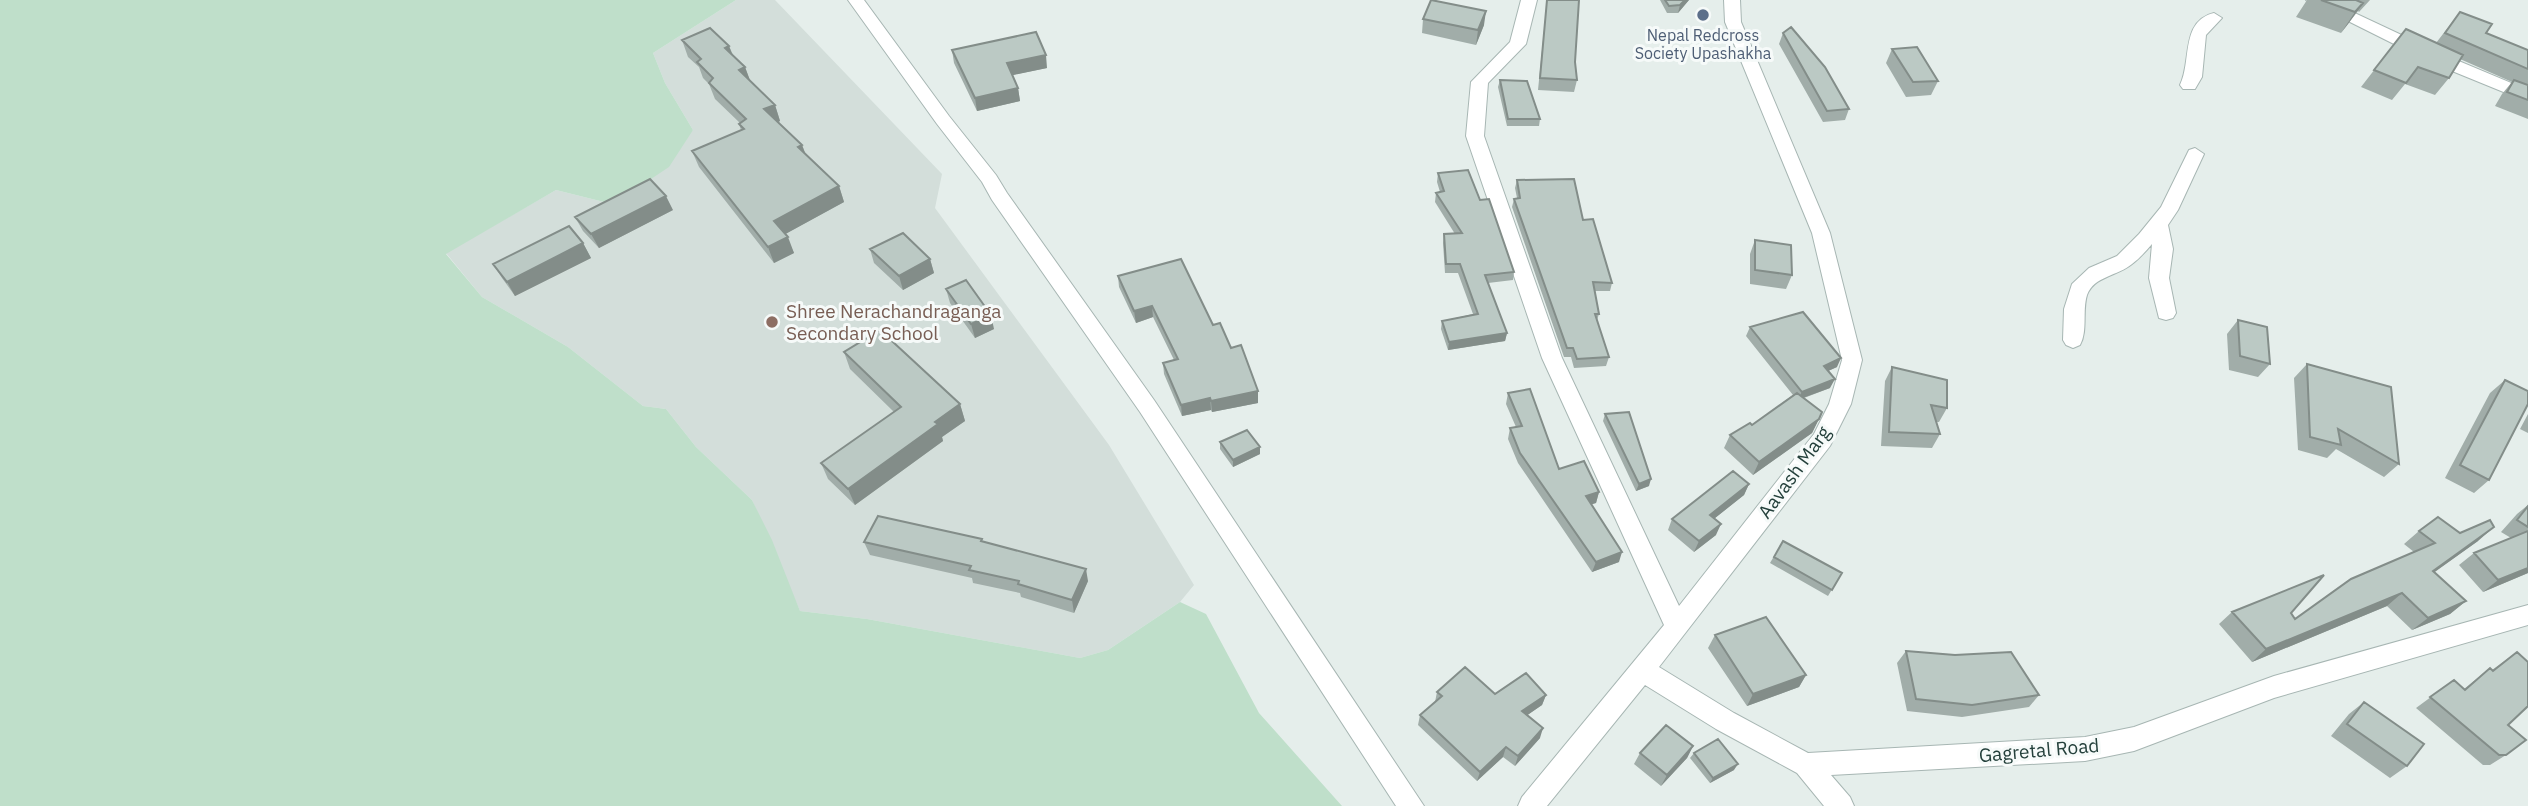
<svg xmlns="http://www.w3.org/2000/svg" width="2528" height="806" viewBox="0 0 2528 806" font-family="'IBM Plex Sans',sans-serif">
  <rect width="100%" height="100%" fill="#e5eeeb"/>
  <path fill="#d3deda" d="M736,0H775L942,174L935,208L1109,445L1194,585L1180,602L1108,650L1080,658L867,619L800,611L752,500L696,447L666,409L643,406L568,347L482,297L446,253L556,190L608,203L693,130L665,83L653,53Z"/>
  <path fill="#bfdfca" d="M0,0H736L653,53L665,83L693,130L669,167L639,187L608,203L556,190L446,254L482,297L568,347L643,406L666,409L696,447L752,500L772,540L800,611L867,619L1080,658L1108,650L1180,602L1206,614L1259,713L1342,806H0Z"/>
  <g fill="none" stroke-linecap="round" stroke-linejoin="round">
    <defs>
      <path id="minor" d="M848,0H864L949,116L996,175L1007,193L1154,400L1424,806H1396L1140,412L992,200L982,182L937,124Z
        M1521,0H1537L1526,44L1488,83L1484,136L1562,358L1679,606L1814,434L1829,404L1842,360L1812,233L1725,22L1724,0H1740L1741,22L1830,233L1862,360L1851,404L1830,446L1659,667L1734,713L1808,753L2085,737L2134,727L2274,676L2528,605V625L2274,698L2134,751L2085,761L1831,775L1850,797L1854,806H1824L1797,773L1716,729L1645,685L1547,806H1518L1522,797L1664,625L1542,358L1466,136L1471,82L1510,42Z
        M2306,0H2327L2442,54L2528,90V102L2430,62Z
        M2214,13L2222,18L2206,35L2202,77L2195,89H2183L2180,85C2192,62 2180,21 2214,13Z
        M2195,148L2204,154L2178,210L2168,225L2173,249L2169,278L2176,313L2173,318L2166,320L2159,318L2149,278L2152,244C2146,251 2140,258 2132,264C2118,276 2094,276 2087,295C2082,311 2088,331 2080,345L2073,348L2066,345L2063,340L2064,309L2072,284L2089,268L2117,256L2139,234L2161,207L2189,150Z"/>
    </defs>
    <use href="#minor" stroke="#a7b6b3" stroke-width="2"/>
    <use href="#minor" fill="#fff" fill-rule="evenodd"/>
  </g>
  <path fill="#a1ada9" d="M1547,0L1575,62L1577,80L1574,92L1538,90Z
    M1660,0H1689L1678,13H1667Z
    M2307,0H2370L2359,12L2358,11L2341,33L2296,17Z
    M2460,12L2486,33L2528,50V119L2495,106L2502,94L2512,82L2460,59L2449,78L2435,95L2405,84L2392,100L2361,87L2406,29L2436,43Z
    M1423,19L1484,25L1476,45L1422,33Z
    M1783,33L1849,109L1845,120L1823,122L1779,44Z
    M682,40L729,46L733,55L745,67L750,81L775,105L780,121L778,122L802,145L806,155L839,186L844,202L785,234L794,253L774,263L699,167L692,151L741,130L739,124L740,123L715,99L709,84L703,78L699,67L688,57Z
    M1892,49L1938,81L1931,95L1906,97L1886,63Z
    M952,50L1047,68L1012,75L1018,88L1020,101L977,111L954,63Z
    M1500,80L1540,119L1539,126H1507L1498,87Z
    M1438,173L1480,200L1514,272L1513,280L1488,283L1507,333L1505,341L1448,350L1441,329L1442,321L1473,314L1458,273H1445L1443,243L1444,234H1455L1435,202L1436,193L1440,192L1437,182Z
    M1517,180L1583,220L1612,283L1610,291H1595L1599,314L1597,320L1609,357L1606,366L1574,368L1571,357H1564L1512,207L1514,199L1517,198L1515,188Z
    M673,210L599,248L583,231L575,217Z
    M1755,240L1792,275L1786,289L1750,284V254Z
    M583,243L591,258L515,296L502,278L493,264Z
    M870,249L930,259L934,273L903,290L874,263Z
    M1118,276L1213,325L1258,391V403L1212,412L1211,410L1182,416L1164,374L1163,363L1174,360L1153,317L1136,323L1119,287Z
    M946,289L994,329L975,338L950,303Z
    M2238,320L2270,364L2258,377L2229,370L2227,334Z
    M1750,327L1837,367L1828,371L1830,388L1804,398L1822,412L1812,433L1753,475L1724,448L1730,435L1752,425L1793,395L1746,336Z
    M844,352L960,404L965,421L942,437L943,441L855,505L828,479L821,463L894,412L850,369Z
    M2307,364L2399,464L2384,477L2336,449L2327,458L2298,450L2294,378Z
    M1892,367L1947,408L1939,422H1936L1940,434L1932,448L1881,446L1885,381Z
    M2505,380L2489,480L2474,493L2445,478L2490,393Z
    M1508,393L1559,469L1599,492L1596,503L1591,504L1619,562L1592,572L1518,463L1508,439L1510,428L1516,427L1506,404Z
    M1605,414L1649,486L1636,491L1603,421Z
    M2528,414V433L2520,429Z
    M1220,442L1260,454L1233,467L1220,449Z
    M1749,484L1744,495L1715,518L1716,535L1694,552L1668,530L1672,519Z
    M2528,505V573L2483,592L2459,565L2474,553L2511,538L2501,532L2517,514Z
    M2419,531L2460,533L2478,541L2434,572L2466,601L2450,614L2412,630L2387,606L2252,662L2219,624L2232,612L2291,613L2295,619L2414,552L2404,544Z
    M983,541L1088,581L1074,613L1021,597L1020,593L973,583L972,578L870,555L864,542Z
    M1783,541L1842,573L1828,596L1770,563Z
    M1715,635L1806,675L1799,687L1747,706L1708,648Z
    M1906,651L2039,695L2029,707L1962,717L1907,711L1897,663Z
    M2517,652L2508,725L2506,755L2490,765H2483L2416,708L2454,680L2464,689L2490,668L2492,670Z
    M1437,692L1546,695L1542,705L1527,715L1540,738L1515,766L1503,757L1477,781L1418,725L1420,715L1435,702Z
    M2364,702L2407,766L2390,778L2331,736L2349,714Z
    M1693,746L1687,758L1661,786L1634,764L1640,753Z
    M1694,753L1734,770L1710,783L1690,758Z"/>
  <path fill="#838d89" d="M1685,0H1689L1678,13L1680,5Z
    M2363,3L2348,24L2341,33L2355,12Z
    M1486,11L1484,25L1476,45L1478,30Z
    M729,46L735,62L725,48Z
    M1046,55L1047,68L1009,76L1007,63Z
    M745,67L751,83L739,70Z
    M1018,88L1020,101L977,111L975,98Z
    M775,105L780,121L770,126L764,109Z
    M802,145L808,161L798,147Z
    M839,186L844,202L780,237L774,221Z
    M666,196L673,210L599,248L591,234Z
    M788,237L794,253L774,263L768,247Z
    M583,243L591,258L515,296L507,282Z
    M930,259L934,273L903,290L899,276Z
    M1152,306L1153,317L1136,323L1134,311Z
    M991,315L994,329L975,338L971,324Z
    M1507,333L1505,341L1448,350L1449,342Z
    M1841,358L1837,367L1819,375L1824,366Z
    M1835,379L1830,388L1797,400L1802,392Z
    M1258,391V403L1212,412L1211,401Z
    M1210,398L1211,410L1182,416L1181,405Z
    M960,404L965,421L942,437L943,441L855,505L848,489L935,422Z
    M1819,419L1812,433L1753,475L1759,462Z
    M1260,447V454L1233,467V460Z
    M1651,479L1649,486L1636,491L1639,484Z
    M1749,484L1744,495L1705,526L1710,515Z
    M1599,492L1596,503L1583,507L1586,496Z
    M1721,524L1716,535L1694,552L1699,541Z
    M2494,527L2478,541L2418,584L2433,571Z
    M1622,552L1619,562L1592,572L1596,562Z
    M2528,568V573L2483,592L2498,580Z
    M1086,569L1088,581L1074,613L1072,600Z
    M2402,593L2387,606L2252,662L2266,649Z
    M2466,601L2450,614L2412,630L2428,618Z
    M1806,675L1799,687L1747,706L1753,694Z
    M1546,695L1542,705L1519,721L1522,711Z
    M1543,728L1540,738L1515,766L1518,756Z
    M1693,746L1687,758L1661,786L1667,775Z
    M1506,747L1503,757L1477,781L1480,772Z
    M1738,764L1734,770L1710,783L1713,778Z"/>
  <path fill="#bbc9c4" stroke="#838d89" stroke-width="2" d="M1431,0L1486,11L1478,30L1423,19Z
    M1547,0H1579L1575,62L1577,80L1540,78Z
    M1665,0H1685L1680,5L1669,6Z
    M2321,0H2356L2363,3L2355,12Z
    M2460,12L2492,24L2486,33L2528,50V69L2445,33Z
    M1791,27L1825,67L1849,109L1827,111L1783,33Z
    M710,28L729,46L725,48L745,67L739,70L775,105L764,109L802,145L798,147L839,186L774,221L788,237L768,247L692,151L744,129L739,124L746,119L709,83L713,78L697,62L701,59L682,40Z
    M2406,29L2463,55L2449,78L2418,67L2406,83L2374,70Z
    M1036,32L1046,55L1007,63L1018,88L975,98L952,50Z
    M1917,47L1938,81L1913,82L1892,49Z
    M1500,80L1527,81L1540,119H1508Z
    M2514,80L2528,85V100L2507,92Z
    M1468,170L1480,200L1489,199L1514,272L1485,275L1507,333L1449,342L1442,321L1478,314L1460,264H1446L1444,234L1462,233L1436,193L1444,191L1438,173Z
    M650,179L666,196L591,234L575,217Z
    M1574,179L1583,220L1593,219L1612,283L1593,282L1599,314H1595L1609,357L1577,359L1573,348H1567L1514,199L1520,198L1517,180Z
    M569,226L583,243L507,282L493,264Z
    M903,233L930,259L899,276L870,249Z
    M1755,240L1791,245L1792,275L1755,270Z
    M1181,259L1213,325L1220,323L1231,348L1241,345L1258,391L1211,401L1210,398L1181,405L1163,363L1178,359L1152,306L1134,311L1118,276Z
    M966,280L991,315L971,324L946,289Z
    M1803,312L1841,358L1824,366L1835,379L1802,392L1750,327Z
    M2238,320L2267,327L2270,364L2240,356Z
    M880,330L960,404L935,422L938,424L848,489L821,463L901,407L844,352Z
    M2307,364L2391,387L2399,464L2338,429L2341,445L2310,437Z
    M1892,367L1947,380V408L1931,405L1940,434L1889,432Z
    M2505,380L2528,391V404L2489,480L2460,465Z
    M1530,389L1559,469L1584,461L1599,492L1586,496L1622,552L1596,562L1520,453L1510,428L1522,426L1508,393Z
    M1797,393L1822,412L1819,419L1759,462L1730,435L1750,423L1752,425Z
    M1629,412L1651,479L1639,484L1605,414Z
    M1247,430L1260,447L1233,460L1220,442Z
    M1733,471L1749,484L1710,515L1721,524L1699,541L1672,519Z
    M2528,506V527L2517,520Z
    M878,516L982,539L981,541L1086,569L1072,600L1018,584L1019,581L969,570L971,566L864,542Z
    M2438,517L2460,533L2490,520L2494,527L2433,571L2466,601L2428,618L2402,593L2266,649L2232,612L2324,575L2291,613L2295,619L2351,579L2435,543L2419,531Z
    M2528,531V568L2498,580L2474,553Z
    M1783,541L1842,573L1832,590L1774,557Z
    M1766,617L1806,675L1753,694L1715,635Z
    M1906,651L1955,655L2011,652L2039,695L1972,705L1916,699Z
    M2517,652L2528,662V706L2508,725L2526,740L2506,755H2499L2430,697L2454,680L2465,690L2490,668L2493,671Z
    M1465,667L1495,694L1526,673L1546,695L1522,711L1543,728L1518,756L1506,747L1480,772L1420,715L1442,696L1437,692Z
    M2364,702L2424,744L2407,766L2347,724Z
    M1666,725L1693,746L1667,775L1640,753Z
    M1718,739L1738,764L1713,778L1694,753Z"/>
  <circle fill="#5c6f8a" stroke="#f6faf9" stroke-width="2.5" cx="1703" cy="15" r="7"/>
  <circle fill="#8d6e63" stroke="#f6faf9" stroke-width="2.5" cx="772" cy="322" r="7"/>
  <g text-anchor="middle" stroke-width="6" stroke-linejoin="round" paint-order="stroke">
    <g font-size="16" fill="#4e5e75" stroke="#f6faf9">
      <text x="1703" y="41">Nepal Redcross<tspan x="1703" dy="18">Society Upashakha</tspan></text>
    </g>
    <g font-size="19" fill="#785e54" stroke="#f6faf9" text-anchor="start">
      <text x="786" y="318">Shree Nerachandraganga<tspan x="786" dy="22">Secondary School</tspan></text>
    </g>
    <g font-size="19" fill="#24403b" stroke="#f6faf9">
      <text transform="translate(1794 472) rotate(-54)" y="7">Aavash Marg</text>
      <text transform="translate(2039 750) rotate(-5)" y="7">Gagretal Road</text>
    </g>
  </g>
</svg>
